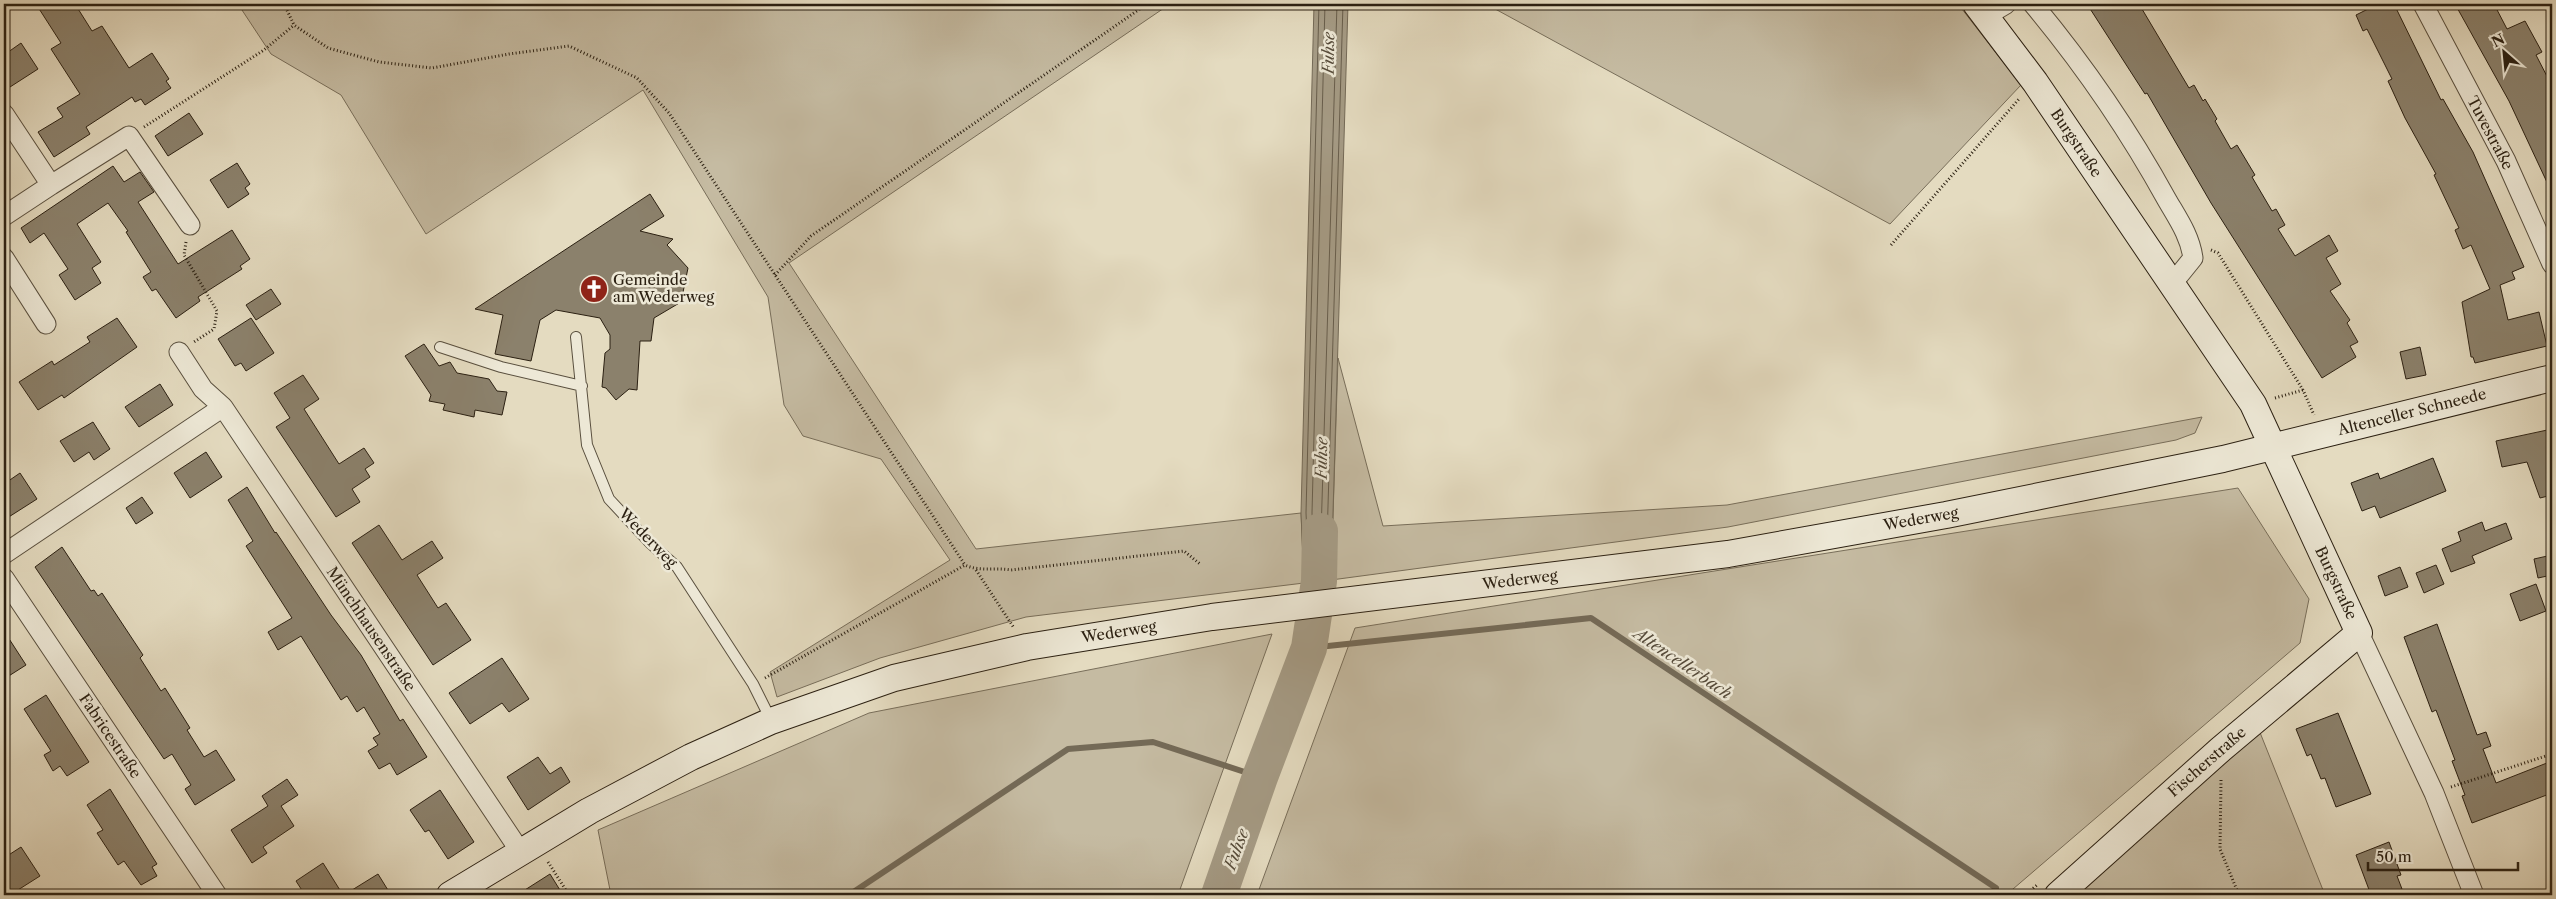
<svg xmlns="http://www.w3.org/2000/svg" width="2556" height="899" viewBox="0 0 2556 899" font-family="'Libre Caslon Text',serif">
  <rect width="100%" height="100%" fill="#e4dbc0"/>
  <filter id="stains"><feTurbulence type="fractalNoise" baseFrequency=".004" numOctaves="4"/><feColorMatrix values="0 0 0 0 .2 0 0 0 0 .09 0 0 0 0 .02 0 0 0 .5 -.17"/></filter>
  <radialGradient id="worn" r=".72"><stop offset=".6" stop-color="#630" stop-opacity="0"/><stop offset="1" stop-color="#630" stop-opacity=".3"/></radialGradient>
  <path fill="#c5bba2" stroke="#786e5a" d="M238,4H1170L789,263L976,549L1301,513L1304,583L1026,617L880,658L777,697L770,672L950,560L881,459L803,436L784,405L768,297L643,90L426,234L341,95L271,54Z
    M1486,4H1958L2021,85L1890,224Z
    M1338,358L1383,526L1727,505L2202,417L2195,433L2176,440L1728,527L1331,580Z
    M2238,488L2309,599L2300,643L2006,895H1257L1355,628Z
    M1272,634L1178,895H611L598,830L869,713Z
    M2259,730L2325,895H2075Z"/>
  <path fill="#a59b85" stroke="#746a57" d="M1314,4H1348L1331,580L1304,583L1301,513Z"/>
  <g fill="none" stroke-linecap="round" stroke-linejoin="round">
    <path stroke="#685e4c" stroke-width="1" d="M1319,4L1306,513L1309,575L1311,577L1326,573L1343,4
      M1325,4L1312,513L1315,568L1317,570L1320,568L1337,4"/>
    <path stroke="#746a57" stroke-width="6" d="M1309,648L1591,618L1996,888
      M849,895L1068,749L1153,742L1260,777"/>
    <path stroke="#a59b85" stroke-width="36" d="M1219,895L1260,777L1309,648L1319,581L1320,531"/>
  </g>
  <path fill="#8b816c" stroke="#2b2012" d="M36,4H75L92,31L102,26L129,68L152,53L169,79L166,81L171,88L145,105L141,99L135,102L132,97L86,127L90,134L54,157L38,132L63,117L57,108L80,94L51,49L61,43Z
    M2087,4H2139L2189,88L2194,85L2203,101L2205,99L2217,119L2215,121L2231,149L2237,145L2255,175L2252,177L2272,211L2276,209L2285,225L2278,229L2295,256L2329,235L2338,251L2326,258L2341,284L2330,291L2350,320L2347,323L2358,342L2350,346L2356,357L2322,378L2211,203L2147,93L2145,94Z
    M2378,4H2394L2441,100L2443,99L2473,152L2524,267L2512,272L2515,279L2500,285L2508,320L2539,312L2547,346L2475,363L2473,357H2471L2462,302L2490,289L2471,245L2463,249L2455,230L2459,228L2434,175L2436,174L2405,118L2388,81L2392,79L2367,29L2363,31L2356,15Z
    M2455,4H2494L2507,29L2525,21L2542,52L2536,55L2552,86V193L2509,101Z
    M21,43L38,69L10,87L4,77V55Z
    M189,113L203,134L168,156L155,136Z
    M237,163L250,184L245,188L249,194L228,208L210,180Z
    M113,166L124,182L140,172L154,192L138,202L178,264L232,230L250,259L240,266L242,269L198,297L200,301L176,318L156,289L152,291L143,277L151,272L126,232L128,231L108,203L77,224L101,262L92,268L101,283L75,300L59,275L68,269L44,233L30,243L21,228Z
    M650,194L664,216L640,231L673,239L667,245L688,268L681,302L654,318L651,341H640L637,390L629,389L616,400L606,388L602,387L605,353L610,349V335L600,318L556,310L540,320L531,361L495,354L503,315L475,309Z
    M271,289L281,304L256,320L246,305Z
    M117,318L137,347L64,398L62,395L38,410L19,382L52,361L54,365L90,342L87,337Z
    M251,318L274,353L246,371L241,363L235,366L218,339Z
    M424,344L439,366L450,362L457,373L489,379L497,391L507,392L502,415L475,410L474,417L443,410L445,404L429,401L431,395L405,356Z
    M2420,347L2426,375L2406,379L2400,352Z
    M303,375L319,399L304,409L339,464L364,448L374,463L365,469L370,477L352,489L360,502L336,517L276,427L290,418L274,393Z
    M160,384L173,405L139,427L125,407Z
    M93,422L110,449L94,460L89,452L74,462L60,441Z
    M2552,429V495L2540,498L2527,462L2502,467L2496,441Z
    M206,452L222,477L190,498L174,473Z
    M2433,458L2446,491L2380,518L2375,506L2362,511L2351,483L2378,473L2380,479Z
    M20,473L37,499L4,520V484Z
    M247,487L275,533L276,532L331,615L361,655L400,721L403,719L427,757L397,775L390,763L379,769L368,751L378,745L373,738L380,734L364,707L357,712L347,696L341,700L301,636L278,650L268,632L292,618L246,546L253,541L228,500Z
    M142,497L153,513L136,524L126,508Z
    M2482,522L2485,531L2506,523L2512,539L2472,556L2475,563L2451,572L2442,549L2461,541L2458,532Z
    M379,525L402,560L432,541L443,558L417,575L438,608L446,603L471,640L433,665L352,543Z
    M62,547L91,591L94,590L98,596L102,593L143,655L140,658L161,691L165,688L190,728L187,730L204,757L216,750L235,780L195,805L185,789L191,785L172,754L164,759L35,567Z
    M2552,555V575L2538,578L2534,559Z
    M2436,565L2444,584L2424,593L2416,573Z
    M2400,567L2408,587L2385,596L2378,576Z
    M2536,584L2546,611L2520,621L2510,594Z
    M2437,624L2477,735L2486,732L2491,746L2483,749L2496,783L2552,761V793L2472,823L2462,796L2465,795L2452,761L2455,760L2436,710L2432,712L2404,637Z
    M4,631L26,665L4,679Z
    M502,658L529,699L509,712L502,703L470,724L449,693Z
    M46,695L89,762L67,776L60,766L53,771L44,755L51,751L24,709Z
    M2338,713L2371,794L2336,807L2325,778L2321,779L2311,754L2307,756L2296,729Z
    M538,757L550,774L561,767L570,782L528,810L507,777Z
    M287,779L298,795L281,806L294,826L263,847L267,853L252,863L231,830L268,806L262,796Z
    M110,789L157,864L152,867L157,876L141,885L124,861L118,865L97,833L103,830L87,805Z
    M440,790L474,842L448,859L429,830L425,832L410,810Z
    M2389,842L2401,875L2397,876L2402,889L2386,895H2371L2356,855Z
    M21,847L40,876L10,895L4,885V858Z
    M323,863L343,895H305L296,881Z
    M378,874L391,895H344Z
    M550,874L563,895H517Z"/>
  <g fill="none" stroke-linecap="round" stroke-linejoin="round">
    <defs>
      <path id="lane" d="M576,337L587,445L609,499L650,543L677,567L753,684L771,720
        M440,347L501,367L582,386"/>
      <path id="street" d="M2033,4C2083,64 2129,131 2167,200C2178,219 2190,236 2193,258L2172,284
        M2423,4L2506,161L2552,264
        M1986,16L2006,4
        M4,114L51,185L4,216
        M51,185L129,136L190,225
        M4,258L46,324
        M179,352L203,389L223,407
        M4,554L223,407L520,851
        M4,578L217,895
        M2359,633L2434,793L2474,895"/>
      <path id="secondary" d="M1976,4L2035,82L2253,404L2359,633L2221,749L2058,895
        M450,895L589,811L691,757L771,721L894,678L1027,647L1212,617L1728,554L1946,515L2223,459L2552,378"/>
    </defs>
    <use href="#lane" stroke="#594f3e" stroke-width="12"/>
    <use href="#street" stroke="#594f3e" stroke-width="21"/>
    <use href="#secondary" stroke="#2b2012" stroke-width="28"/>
    <path stroke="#2b2012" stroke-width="3" stroke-dasharray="1 2.5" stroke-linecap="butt" d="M284,4L294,25L328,48L379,62L432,68L509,54L569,46L637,78L669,113L965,565
      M144,127L264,50L294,25
      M186,242L184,255L217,311L214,329L194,342
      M1891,245L2019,99
      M2211,250L2218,253L2303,390L2314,415
      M775,275L811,236L1147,4
      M2275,398L2303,390
      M976,570L1014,628
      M765,678L965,565C980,572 995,567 1011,570L1184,551L1200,564
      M2221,780L2220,849L2239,895
      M2451,787L2552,754
      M548,862L569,895
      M2025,895L2037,885"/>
    <use href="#lane" stroke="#ede8d6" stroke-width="10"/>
    <use href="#street" stroke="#ede8d6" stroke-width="19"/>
    <use href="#secondary" stroke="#ede8d6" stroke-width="26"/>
  </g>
  <defs>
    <symbol id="church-disc" viewBox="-11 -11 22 22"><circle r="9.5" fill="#8f2418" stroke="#ede8d6"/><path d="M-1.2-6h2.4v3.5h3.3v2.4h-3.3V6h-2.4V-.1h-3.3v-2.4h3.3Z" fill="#fff"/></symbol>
  </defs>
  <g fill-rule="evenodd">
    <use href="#church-disc" x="578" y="273" width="32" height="32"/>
  </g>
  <g text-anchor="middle" stroke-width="5" stroke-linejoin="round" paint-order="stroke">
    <g font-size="15" fill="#2b2012" stroke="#ede8d6">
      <text transform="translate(2490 133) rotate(62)" y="5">Tuvestraße</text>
      <text transform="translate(2076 143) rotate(56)" y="5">Burgstraße</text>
      <text transform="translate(2412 412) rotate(-14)" y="5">Altenceller Schneede</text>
      <text transform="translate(1921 519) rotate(-10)" y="5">Wederweg</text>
      <text transform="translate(648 538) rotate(46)" y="5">Wederweg</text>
      <text transform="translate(1520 580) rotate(-7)" y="5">Wederweg</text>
      <text transform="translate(2336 583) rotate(65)" y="5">Burgstraße</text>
      <text transform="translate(371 629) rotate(56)" y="5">Münchhausenstraße</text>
      <text transform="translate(1119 632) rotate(-9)" y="5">Wederweg</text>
      <text transform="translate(110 736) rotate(56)" y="5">Fabricestraße</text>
      <text transform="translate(2207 762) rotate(-41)" y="5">Fischerstraße</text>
    </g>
    <g font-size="15" fill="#2b2012" stroke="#ede8d6" text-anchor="start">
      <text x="613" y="285">Gemeinde<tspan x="613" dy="17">am Wederweg</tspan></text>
    </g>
    <g font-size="16" font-style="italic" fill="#564b3a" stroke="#ede8d6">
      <text transform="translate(1328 53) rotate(-89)" y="6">Fuhse</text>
      <text transform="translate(1321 458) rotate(-89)" y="6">Fuhse</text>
      <text transform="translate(1683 663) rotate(34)" y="6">Altencellerbach</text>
      <text transform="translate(1236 849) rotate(-70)" y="6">Fuhse</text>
    </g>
  </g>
  <rect width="2556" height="899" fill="none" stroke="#e4dbc0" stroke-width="20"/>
  <rect x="5" y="5" width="2546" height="889" fill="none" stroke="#2b2012" stroke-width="2.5"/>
  <rect x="10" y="10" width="2536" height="879" fill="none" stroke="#2b2012"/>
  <g transform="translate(2504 52) rotate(333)" stroke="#ede8d6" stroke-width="4" paint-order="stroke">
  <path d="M0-4L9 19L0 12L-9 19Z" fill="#2b2012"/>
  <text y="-8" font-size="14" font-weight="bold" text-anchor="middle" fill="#2b2012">N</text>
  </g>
  <path d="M2368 862v8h150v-8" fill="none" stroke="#2b2012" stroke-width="2.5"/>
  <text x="2376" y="862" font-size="15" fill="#2b2012" stroke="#ede8d6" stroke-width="4" paint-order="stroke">50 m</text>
  <rect width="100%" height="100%" filter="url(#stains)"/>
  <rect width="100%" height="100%" fill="url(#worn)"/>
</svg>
